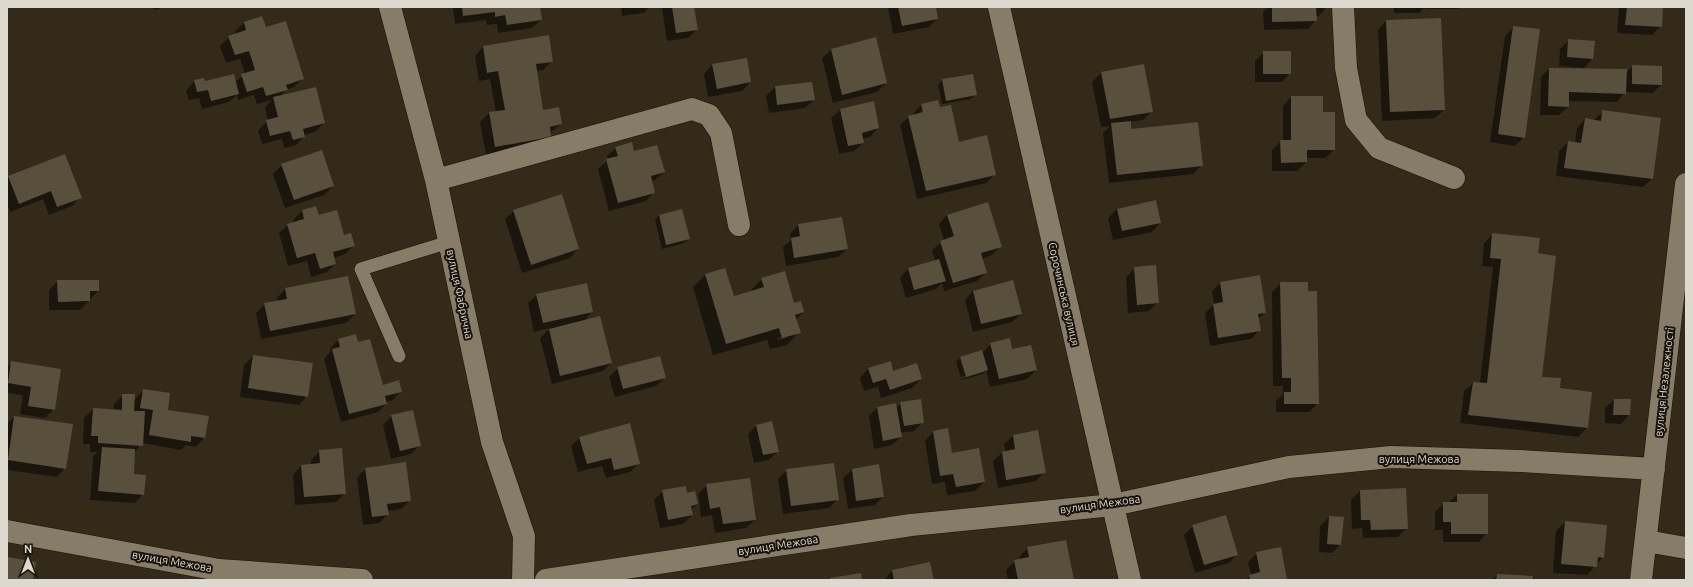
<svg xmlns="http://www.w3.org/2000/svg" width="1693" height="587" viewBox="0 0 1693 587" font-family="Ubuntu,sans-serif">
  <rect width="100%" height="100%" fill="#332a19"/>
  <path fill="#0007" fill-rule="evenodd" d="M154,7H166L154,10Z
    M453,7H539L541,20L532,28L498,33L497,24L487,25L486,20L455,24Z
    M621,7H649L644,13L622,16Z
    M662,7H693L697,29L688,38L667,41Z
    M888,7H935L937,19L929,27L893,34Z
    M1269,7H1327L1319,16H1316V20L1308,29L1264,30L1263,12Z
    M1394,7H1460L1459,9H1425V7L1419,13H1394Z
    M1619,7H1662L1661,26L1652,35L1617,33Z
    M262,18L265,29L303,78L294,87L286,90L279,97L324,123L315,132L304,135V136L296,145L284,148L282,139L262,144L258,130L268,121L265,107L272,100L257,104L254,95L238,100L237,95L229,102L202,109L199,98L189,100L186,90L195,81L235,82L245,74L240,59L226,63L220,46L229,37L236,35L235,31L244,23Z
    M1386,21L1444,110L1435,118L1382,121L1378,30Z
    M1514,27L1524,137L1515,146L1490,142L1505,36Z
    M875,39L886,83L877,92L833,103L822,58L831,50Z
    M1569,40L1592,59L1584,68L1559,66L1560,49Z
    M483,47L552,61L543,70L536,71L542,111L561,124L550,133V136L542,145L486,155L480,122L489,113L496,112L490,79L479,81L475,56Z
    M1264,52L1290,73L1282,82H1255V61Z
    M712,65L750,82L742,91L708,97L704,74Z
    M1143,65L1152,111L1143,120L1130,122L1131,130L1202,165L1193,174L1109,183L1103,133L1110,126L1101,127L1092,82L1101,73Z
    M1633,66L1661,85L1652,93L1625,92L1617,102L1568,101V107L1559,115H1540L1541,77L1549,69L1626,73Z
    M942,80L976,94L971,99L942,104L938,85Z
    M812,83L814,100L805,108L769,113L766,96L775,87Z
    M1291,97L1322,113L1334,149L1326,158H1306V162L1297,171H1272V150L1281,141H1283V106Z
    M873,103L878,128L870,137L862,139L863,143L854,151L839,154L831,118L840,110Z
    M921,105L939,109L959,143L995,174L986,183L917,199L900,125L909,117L913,116V114ZM921,110H923L925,117L923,118Z
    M1603,111L1652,179L1643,187L1556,176L1559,151L1568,142L1575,143L1577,128L1585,119L1594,120Z
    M616,148L634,152L664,172L655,180L651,181L654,192L646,201L609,211L598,169L608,160L607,156Z
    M282,165L333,186L324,195L285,208L273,174Z
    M9,176L80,197L72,206L49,215L43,199L10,212L7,203V178Z
    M1156,201L1160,223L1152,232L1113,240L1108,218L1117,209Z
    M316,208L318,216L353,246L345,254L334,258L335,264L327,272L311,277L307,261L288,266L279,233L288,225L294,223L293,220L302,211Z
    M514,211L578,249L570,258L522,273L505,219Z
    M659,215L689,239L684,243L662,249L655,220Z
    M947,215L1000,247L992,255L982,259L986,273L977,281L944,291L942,283L936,289L906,298L900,278L908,269L935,261L932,250L944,240L939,224Z
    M798,225L847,249L838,257L786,266L783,247L791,240L790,234Z
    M1493,234L1537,254L1541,377L1559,389L1587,428L1578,437L1460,423L1464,391L1473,383H1480L1493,267L1482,266L1484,243Z
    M1135,268L1158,302L1149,311L1128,313L1126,277Z
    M706,274L733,297L750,291L762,279L803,312L796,320L799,332L787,345L770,349L767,340L713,355L693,287ZM786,336V338L778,340L777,338Z
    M58,281L98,291L80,310H49V290Z
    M1220,283L1265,313L1258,319L1260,330L1251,339L1210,346L1205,313L1214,304L1212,291Z
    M1281,283L1318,403L1309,412H1276V401L1283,394V386H1273L1272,292Z
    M285,289L355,314L346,323L261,339L256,313L265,304L278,302L277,298Z
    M973,291L1021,314L1012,322L973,332L965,300Z
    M537,295L592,312L584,321L611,363L603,371L552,384L540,338L550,328L534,332L528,303Z
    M355,336L357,343L382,386L401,391L393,400L386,402V404L378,412L341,422L324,359L330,352V349L338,340Z
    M991,344L1012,350L1036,370L1027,379L990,387L986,370L983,374L962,380L956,362L960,358L982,353ZM984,370V372L961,379V377Z
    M253,356L307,396L299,405L240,397L244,365Z
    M890,362L893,372L921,379L912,388L881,398L878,387L864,391L860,378L868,369Z
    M12,363L54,409L45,418L20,414L23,395L7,393V367Z
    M618,368L665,378L656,386L615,397L609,377Z
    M144,390L166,410L207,417L204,438L196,447L186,445L181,450L142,443L134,453L133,475L143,494L135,503L90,500L93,456L98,452H90V444H83L84,418L93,409L114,410V404L123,395L134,400Z
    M1614,400H1630L1629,415L1621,424L1605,423V408Z
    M901,403L923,422L914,431L900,433L901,437L892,445L874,449L869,416L877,408H896Z
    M392,416L420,445L411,454L391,459L383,425Z
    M14,417L65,468L57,477L7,470V424Z
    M756,426L778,451L769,460L754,463L748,434Z
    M1037,431L1044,472L1036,481L998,488L993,461L1002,453L1006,452L1004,444L1013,436Z
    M933,432L951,454L984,482L975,491L947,495L945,482L932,484L925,441Z
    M580,437L639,463L630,472L606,478L602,466L578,472L571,446Z
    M320,451L345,493L336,502L295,505L293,475L301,466L311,465V460Z
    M879,466L883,497L875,505L848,509L843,478L852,470Z
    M365,469L410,500L401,509L387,511L388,514L379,523L363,525L357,478Z
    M787,470L838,499L829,508L783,514L778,479Z
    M707,485L755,520L746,528L715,533L712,515L701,517L698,494Z
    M1405,489L1407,528L1398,537L1363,538L1362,528L1352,529L1351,500L1360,491Z
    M663,491L697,504L691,510L692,515L683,524L660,528L654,500Z
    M1457,495H1487V533L1479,542H1443V530H1435V512L1444,503H1448Z
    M1329,517L1340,545L1332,553L1319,552L1320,526Z
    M1565,522L1603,557L1587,575L1553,573L1556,531Z
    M1193,526L1237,554L1229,563L1195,573L1184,535Z
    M1028,548L1073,580H1008L1006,570L1015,561L1020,560L1019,557Z
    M1257,553L1286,580H1245L1251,575L1248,562Z
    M8,558L32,580H7Z
    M892,571L933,580H884Z
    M1497,575L1531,580H1492Z"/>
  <path fill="#584f3d" d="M462,7H540L542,20L507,25L505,15L495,17V12L463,16Z
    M672,7H694L698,30L676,33Z
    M898,7H936L938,19L902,26Z
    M1272,7H1316L1317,21L1272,22Z
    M1627,7H1663L1662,27L1625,25Z
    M262,16L266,27L286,21L304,79L286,85L288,90L266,96L263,87L247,92L241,74L255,70L249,51L235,55L228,36L246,30L244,22Z
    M1441,18L1445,110L1390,112L1386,20Z
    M1513,26L1540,29L1525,138L1498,134Z
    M549,35L553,62L536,64L543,110L559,107L562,124L550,127L551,137L495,147L489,112L505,110L498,71L487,73L483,46Z
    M876,37L887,83L842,95L831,49Z
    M1568,39L1595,41L1593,59L1567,57Z
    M1263,51H1291V74H1263Z
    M747,58L751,82L717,89L712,64Z
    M1144,64L1153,112L1110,119L1101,72Z
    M1632,65L1662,66V85L1632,84Z
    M1549,68L1627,69L1626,94L1569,92V107L1548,106Z
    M234,74L239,94L211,101L208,90L197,92L194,80L204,78L205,81Z
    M973,74L977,95L946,101L942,79Z
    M812,82L815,100L777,105L775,86Z
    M316,87L325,123L303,129L305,137L293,140L290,131L270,136L266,120L278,117L273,97Z
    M1291,96H1323V112H1335V150H1307V162L1281,163L1280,140H1291Z
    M938,100L940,107L951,105L959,142L987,135L996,175L926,191L908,116L923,112L921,104Z
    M874,101L879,128L862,133L864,143L848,146L840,109Z
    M1602,110L1661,118L1653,179L1564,168L1568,141L1581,143L1585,118L1601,121Z
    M1131,121V129L1198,122L1203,166L1117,175L1111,123Z
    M632,142L634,151L657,145L665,172L651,176L655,193L618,203L606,159L618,156L615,147Z
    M322,150L334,186L294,200L281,164Z
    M65,154L82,198L57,207L51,191L19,204L8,176Z
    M562,194L579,249L531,265L513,210Z
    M1156,200L1161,223L1122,231L1117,209Z
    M988,202L1002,247L981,253L987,273L953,283L940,241L954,236L947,215Z
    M316,206L319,215L337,210L344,235L351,233L355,246L333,252L336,264L320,269L315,253L297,258L287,224L304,219L302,210Z
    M682,209L690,239L666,245L659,215Z
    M842,217L848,249L794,258L791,238L800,236L798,224Z
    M1492,233L1540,238L1538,253L1556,256L1542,377L1561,378L1560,388L1592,392L1588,428L1468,415L1473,382L1487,383L1501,259L1490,258Z
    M939,259L946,281L914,290L908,268Z
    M1156,265L1159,303L1137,305L1134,267Z
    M725,268L734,296L764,287L761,278L785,271L794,303L801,301L804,312L795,315L801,333L782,338L779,328L726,344L705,274Z
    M1260,275L1266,313L1258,314L1261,331L1218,338L1213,304L1223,302L1220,282Z
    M348,276L356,314L270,331L264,303L287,299L285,288Z
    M57,280H99V291H90V301L58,302Z
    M1013,280L1022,314L981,324L973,291Z
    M1280,282H1308V291H1317L1319,404H1284V392H1291V378H1282Z
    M587,283L593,312L543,323L536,294Z
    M600,316L612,363L560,376L549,329Z
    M356,334L358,342L370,339L383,385L399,380L402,392L385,396L387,404L349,414L332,349L340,347L338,339Z
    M1010,338L1012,349L1031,345L1037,370L999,379L990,343Z
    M982,350L988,370L966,377L960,357Z
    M253,355L313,363L308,397L248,388Z
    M660,356L666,378L623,389L617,367Z
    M11,361L61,369L55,410L28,406L31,387L8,383Z
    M891,361L893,371L917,363L922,379L890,390L886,379L873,383L868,368Z
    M143,389L170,393L168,410L209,416L205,438L191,436V442L149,435L153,410L140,408Z
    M122,394H135L134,411H145L143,446L98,443V436H91L93,408L122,410Z
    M921,399L924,423L904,426L900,402Z
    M1614,399H1631L1630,415H1613Z
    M896,403L902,437L883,441L877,407Z
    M413,410L421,446L400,451L391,415Z
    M14,416L73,424L66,469L8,460Z
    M772,421L779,452L763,455L756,425Z
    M630,423L640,464L614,470L611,458L587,464L579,437Z
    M948,428L952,453L979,448L985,482L956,487L953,474L940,476L933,431Z
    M1038,430L1046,473L1006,480L1002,452L1015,449L1013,435Z
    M102,447L135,449L134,474L146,475L144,495L98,491Z
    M342,448L346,494L304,497L301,465L320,463L319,450Z
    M406,462L411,501L387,504L389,515L372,517L365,468Z
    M834,463L839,500L791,506L786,469Z
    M879,464L884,497L856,501L852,469Z
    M750,478L756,520L723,524L720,507L710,509L706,484Z
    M686,486L687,493L695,491L698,504L691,506L693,515L668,520L662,490Z
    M1406,488L1408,529L1371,530L1370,520H1361L1360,490Z
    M1457,494H1488V534H1451V522H1443V502H1457Z
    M1226,515L1238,555L1204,565L1192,525Z
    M1329,516L1344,517L1341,545L1327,544Z
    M1565,521L1607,525L1604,558L1598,557L1597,567L1561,564Z
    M1066,540L1074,580H1018L1014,560L1029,557L1027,547Z
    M1281,547L1287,580H1250L1249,575L1260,572L1256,552Z
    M8,557L36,562L33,580H7Z
    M930,562L934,580H894L892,570Z
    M861,573L862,580H830V578Z
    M1497,574L1533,576L1532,580H1496Z"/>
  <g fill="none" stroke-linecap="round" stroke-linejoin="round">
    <defs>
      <path id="service" d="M399,356L361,269L449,242"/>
      <path id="minor" d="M390,7L436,180L492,442L524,536L523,580
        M1343,7L1346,68L1356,120L1379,148L1454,178
        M436,180L692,109L709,115L721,133L739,225
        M7,531L219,570L362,580
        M1646,541L1686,548
        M546,580L911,525L1113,505L1289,467L1391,457L1521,461L1654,469
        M1641,580L1686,184"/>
      <path id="secondary" d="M999,7L1130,580"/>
    </defs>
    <use href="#service" stroke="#1a1304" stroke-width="14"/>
    <use href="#minor" stroke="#1a1304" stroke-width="23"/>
    <use href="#secondary" stroke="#1a1304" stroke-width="23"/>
    <use href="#service" stroke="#867c68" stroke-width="13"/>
    <use href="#minor" stroke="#867c68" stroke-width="22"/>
    <use href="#secondary" stroke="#867c68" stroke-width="22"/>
  </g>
  <g text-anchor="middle" stroke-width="4" stroke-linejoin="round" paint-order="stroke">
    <g font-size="11" fill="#ded9ce" stroke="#17130c">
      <text transform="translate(460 294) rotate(78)" y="4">вулиця Фабрична</text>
      <text transform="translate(1064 294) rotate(77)" y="4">Сорочинська вулиця</text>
      <text transform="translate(1664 382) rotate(-84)" y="4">вулиця Незалежності</text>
      <text x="1419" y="463">вулиця Межова</text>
      <text transform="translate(1100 504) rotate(-8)" y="4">вулиця Межова</text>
      <text transform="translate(778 545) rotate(-9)" y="4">вулиця Межова</text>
      <text transform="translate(172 561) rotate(10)" y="4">вулиця Межова</text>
    </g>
  </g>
  <rect width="1693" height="587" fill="none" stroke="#ded9ce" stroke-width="16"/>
  <g transform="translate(28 559)" stroke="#17130c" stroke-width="3" paint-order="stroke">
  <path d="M0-3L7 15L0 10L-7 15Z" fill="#ded9ce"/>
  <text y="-6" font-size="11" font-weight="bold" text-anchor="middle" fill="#ded9ce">N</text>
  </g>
</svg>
